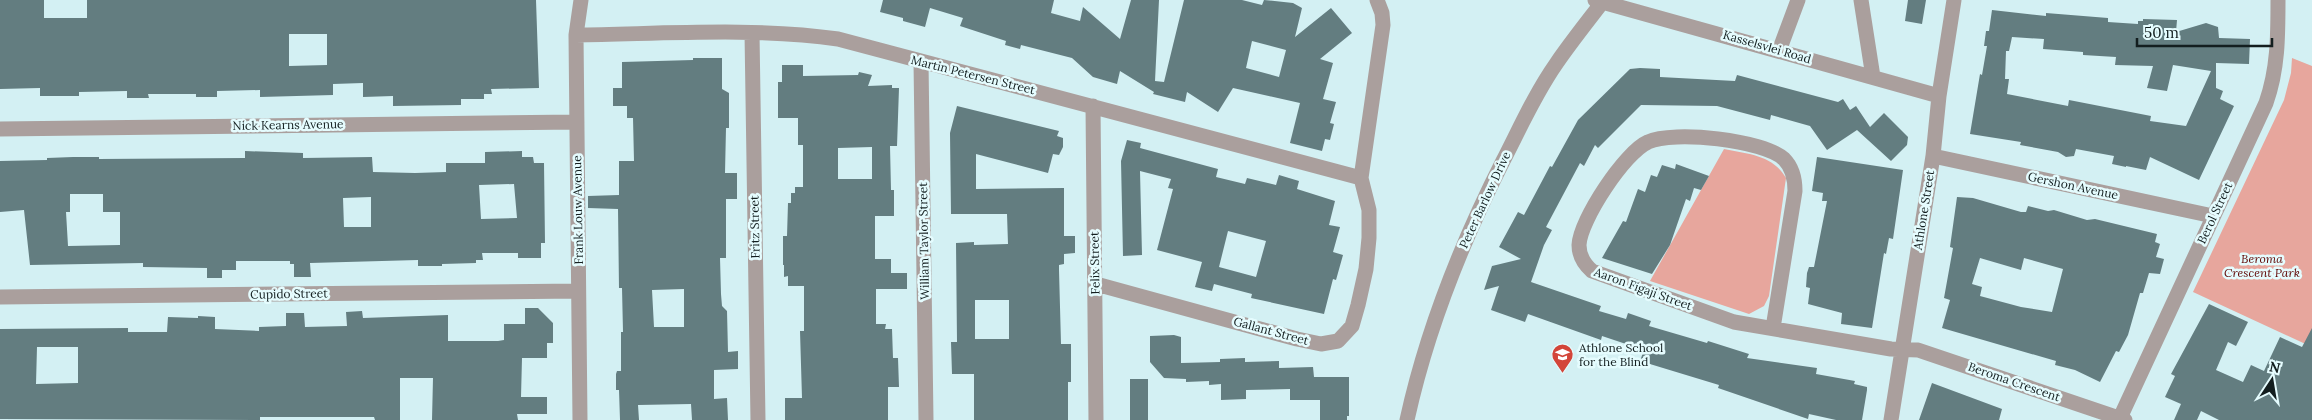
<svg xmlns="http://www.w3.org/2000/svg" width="2312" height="420" viewBox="0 0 2312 420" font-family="Lora,serif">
  <rect width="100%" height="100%" fill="#d3f0f3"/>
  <path fill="#e7a69d" d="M2292,58L2312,66V347L2193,292L2284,100L2291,73Z
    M1724,149C1748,154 1773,155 1786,178L1769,296L1764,306L1749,314L1650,281Z"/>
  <path fill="#637d80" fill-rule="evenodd" d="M0,0H44V18H87V0H536L539,88L491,89L492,94H484V99H461V105L393,106V96L363,97V83L333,84V95L260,97V90L217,91V97H196V94H148L149,98H127V91L79,92V96H40V88L0,89ZM289,34H327V65L289,66Z
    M883,0H1054L1051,13L1080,21L1083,7L1120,39L1131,0H1159L1155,81L1164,82L1184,0H1242L1262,5L1264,0L1293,3L1302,8L1295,37L1331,8L1352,33L1320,59L1333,63L1323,99L1336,102L1330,123L1334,124L1330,140L1325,139L1322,151L1290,143L1300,103L1233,88L1218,112L1187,92L1185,102L1153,94L1154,92L1120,71L1117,84L1093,77L1072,58L1021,45L1020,49L1005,45L1006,41L960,26L963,18L930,8L925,27L903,21V18L880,12ZM1252,41L1286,50L1279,77L1246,68Z
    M1908,0H1926L1922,24L1905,21Z
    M1992,10L2046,16V13L2108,18V22L2138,24V21H2143V19L2177,20L2176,32L2206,23L2218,27L2219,38L2250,39L2249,64L2216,63V88L2223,91L2220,99L2234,106L2199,180L2150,157L2146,170L2126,166V167L2112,164L2114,156L2076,149L2074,156L2066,157L2058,152L2020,145L2021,142L1970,134L1980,74L1982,75L1987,46H1984L1986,31H1989ZM2012,37L2044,39L2043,49L2083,52V55L2116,57L2115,65L2153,66L2147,88L2167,91L2173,65L2211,71L2186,126L2150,121L2151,116L2069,100L2068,106L2007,94L2009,79H2005L2006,51H2009Z
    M693,58H722V89L729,93V128H726L725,173H737V199H726V258H720L721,294L722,306L727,311L728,352L738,351V369L714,370V399L727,398L728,420H692L691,404L638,405L639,420H620L619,390H616V374L617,371H621V332H623L622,288H619L618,209L588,208V196L619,195V161H634L633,118H627V106H613V88H622V62L693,60ZM684,289V327H654L652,290Z
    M782,65H803V76L858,75L859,72L872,75L868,86L892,85V88H899L897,146H890L891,190H894V216H875V259H891V273H907V289H876V324H886L885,329H892L893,358H898L899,387H888V420H785V398H802L800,331H804V286H788V276L784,277V265H783V236H787L788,203H791V193H795V187H803V145H798V118H778V82H782ZM872,147V179H838V148Z
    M1640,68L1660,69V77L1735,81L1737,75L1838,102L1843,99L1850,110L1856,106L1870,127L1884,113L1908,137L1907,145L1891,161L1857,130L1827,150L1810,126L1771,115L1770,120L1717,106L1641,105L1598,148L1595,145L1584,166L1580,163L1546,227L1552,230L1544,245L1531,282L1601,306L1599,311L1626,319L1628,313L1651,321L1649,326L1707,343L1708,341L1749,354L1747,358L1817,368L1816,374L1855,381L1854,384L1867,387V390L1862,420H1836L1809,414L1808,419L1718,388L1719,385L1640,361L1644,350L1602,336L1601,340L1528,314L1525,322L1491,310L1499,286L1484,290L1492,266L1521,259L1499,247L1518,212L1524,215L1550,166L1552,167L1578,120L1630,69Z
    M957,106L1059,131L1057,136L1063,138V147L1059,155L1053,154L1048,173L976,154V189L1064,188V236H1075V253L1064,254V264L1059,265V270L1061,344H1071V382H1068V420H974V374H952L951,342H957L956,243L974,242V245L1008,244L1007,214H951L950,133ZM975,300H1009V339H975Z
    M1127,140L1141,143L1140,148L1218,169L1216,177L1245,184L1247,178L1276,185L1279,175L1299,181L1297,189L1335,201L1329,225L1340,227L1333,252L1343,255L1336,280L1333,279L1324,314L1251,298L1252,294L1214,284L1212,291L1195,287L1202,262L1157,250L1173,189L1168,188L1171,179L1140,171L1142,255L1123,256L1121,161ZM1228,231L1266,241L1256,277L1219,267Z
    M245,151L303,153V158L372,157L373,172L415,173L446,172V163H485V152L522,151V157H533L534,163H544L545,243H541V258H518V253H482L483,260H476V263L442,264V266H418V260L310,263L311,277H294V264H290V261H236V270H222V278H207V268L143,267V263L30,265L24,210L0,212V161L47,160V158L73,157H99V159L245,158ZM514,184L517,218L481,219L479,185ZM70,194H103V212H120V245L68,246L66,212H70ZM371,197V227H344L343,198Z
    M1817,157L1903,170L1893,239L1889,238L1886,254L1884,253L1872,328L1841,324L1842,313L1808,304L1810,288L1806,287L1807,273L1809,267H1814L1827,201H1822L1823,193L1812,191Z
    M1676,164L1709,176L1701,190L1694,188L1690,201L1686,199L1670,245L1652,274L1602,258L1623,221L1626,222L1638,189L1645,192L1651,175L1657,177L1662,165L1675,169Z
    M1957,197L1973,198L2021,212H2026L2028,206L2048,211L2054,210L2087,220L2095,219L2157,234L2155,242L2160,244L2156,257L2164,259L2160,274L2149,273L2143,293H2140L2128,335L2119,352L2116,351L2100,382L2075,370L2055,365L2056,361L1942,328L1950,300L1944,298L1953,248L1950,247ZM1980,258L2021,270L2024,258L2063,269L2052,312L2021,307L1980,296L1982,287L1972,284Z
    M2209,304L2248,322L2236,346L2228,342L2216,370L2243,382L2251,365L2264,371L2280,337L2302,347L2312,328V420H2219L2201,411L2197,420H2174L2181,404L2165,397L2175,376L2171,374Z
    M525,308H538L553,323V343H547V358H522L521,397H547V414H517L518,420H432L433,378H400V420H375L374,417H260V420L0,419V329L128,328V332H167L168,317L198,318V316L215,317V329L259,331V327L286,326V313H304L305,327L347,326L346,312L362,311L363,318L448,315V341H498L504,340V324H525ZM37,347H78V383L36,384Z
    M1174,335L1181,337V363L1220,362V359L1245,358V362L1279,361V368L1313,367L1314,377H1349V416H1347V420H1320V400H1290V389L1246,390V399L1221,400V384L1209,385V381L1186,382V379L1164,378L1150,362V336Z
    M1130,379H1148V420H1130Z
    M1932,383L2002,409L1999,420H1919Z"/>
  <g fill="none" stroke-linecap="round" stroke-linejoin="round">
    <path stroke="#aa9f9d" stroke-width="15" d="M1595,0L1939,96
      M1861,0L1873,77
      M752,33L758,420
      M576,35C661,34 755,27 838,39L1361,178
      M1779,51L1798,0
      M921,62L926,420
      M1093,106L1096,420
      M0,129L577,122
      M1933,156L2213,216
      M1096,284L1297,339L1321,344L1338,341L1352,326L1358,305L1366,269L1369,238V210L1361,178L1383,25L1382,13L1377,0
      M0,297L578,291
      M1773,328L1795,191C1795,179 1793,168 1784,159C1764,140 1673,130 1648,142C1625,152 1580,220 1579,245C1579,256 1584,264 1592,271L1734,322L1891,349L1918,350L2125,420
      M2120,418L2266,103C2278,69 2278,36 2278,0
      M580,420L576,35L581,0
      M1407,420C1427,329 1461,244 1503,161C1520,128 1535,94 1556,64C1571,42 1588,21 1604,0
      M1891,420L1933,156L1939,96L1954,0"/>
  </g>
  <defs>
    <symbol id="school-pin" viewBox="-11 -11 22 30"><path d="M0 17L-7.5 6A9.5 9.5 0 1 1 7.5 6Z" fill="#d34539" stroke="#e5fcfe"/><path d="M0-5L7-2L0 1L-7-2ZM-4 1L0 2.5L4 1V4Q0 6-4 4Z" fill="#fff"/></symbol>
  </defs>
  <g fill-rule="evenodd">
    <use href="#school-pin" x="1550" y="342" width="25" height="34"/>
  </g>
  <g text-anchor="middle" stroke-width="5" stroke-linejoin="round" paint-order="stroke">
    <g font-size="12" fill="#131e1f" stroke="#e5fcfe">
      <text transform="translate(1767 47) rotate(16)" y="4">Kasselsvlei Road</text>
      <text transform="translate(973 75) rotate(14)" y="4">Martin Petersen Street</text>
      <text transform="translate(288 125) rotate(-1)" y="4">Nick Kearns Avenue</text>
      <text transform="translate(2073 186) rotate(12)" y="4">Gershon Avenue</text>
      <text transform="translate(1485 200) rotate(-65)" y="4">Peter Barlow Drive</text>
      <text transform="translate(578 210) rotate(-91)" y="4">Frank Louw Avenue</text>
      <text transform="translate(1924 210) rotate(-81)" y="4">Athlone Street</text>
      <text transform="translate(2215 213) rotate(-65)" y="4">Berol Street</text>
      <text transform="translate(755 227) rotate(-91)" y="4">Fritz Street</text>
      <text transform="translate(924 241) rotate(-91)" y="4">William Taylor Street</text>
      <text transform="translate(1095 263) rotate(-91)" y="4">Felix Street</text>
      <text transform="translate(1643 289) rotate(20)" y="4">Aaron Figaji Street</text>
      <text transform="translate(289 294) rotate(-1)" y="4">Cupido Street</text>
      <text transform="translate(1271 331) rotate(15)" y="4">Gallant Street</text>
      <text transform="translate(2014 382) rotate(19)" y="4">Beroma Crescent</text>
    </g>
    <g font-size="12" font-style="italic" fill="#610705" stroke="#e5fcfe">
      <text x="2262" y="263">Beroma<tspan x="2262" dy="14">Crescent Park</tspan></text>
    </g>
    <g font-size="12" fill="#131e1f" stroke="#e5fcfe" text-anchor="start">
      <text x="1579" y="352">Athlone School<tspan x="1579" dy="14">for the Blind</tspan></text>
    </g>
  </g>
  <g transform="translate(2272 380) rotate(12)" stroke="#e5fcfe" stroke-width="4" paint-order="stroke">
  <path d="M0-4L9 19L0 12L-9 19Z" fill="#131e1f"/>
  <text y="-8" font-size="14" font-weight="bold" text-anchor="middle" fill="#131e1f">N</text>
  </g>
  <path d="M2137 38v8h135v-8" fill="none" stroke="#131e1f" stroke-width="2.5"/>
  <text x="2144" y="38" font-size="15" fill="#131e1f" stroke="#e5fcfe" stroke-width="4" paint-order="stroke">50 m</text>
</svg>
